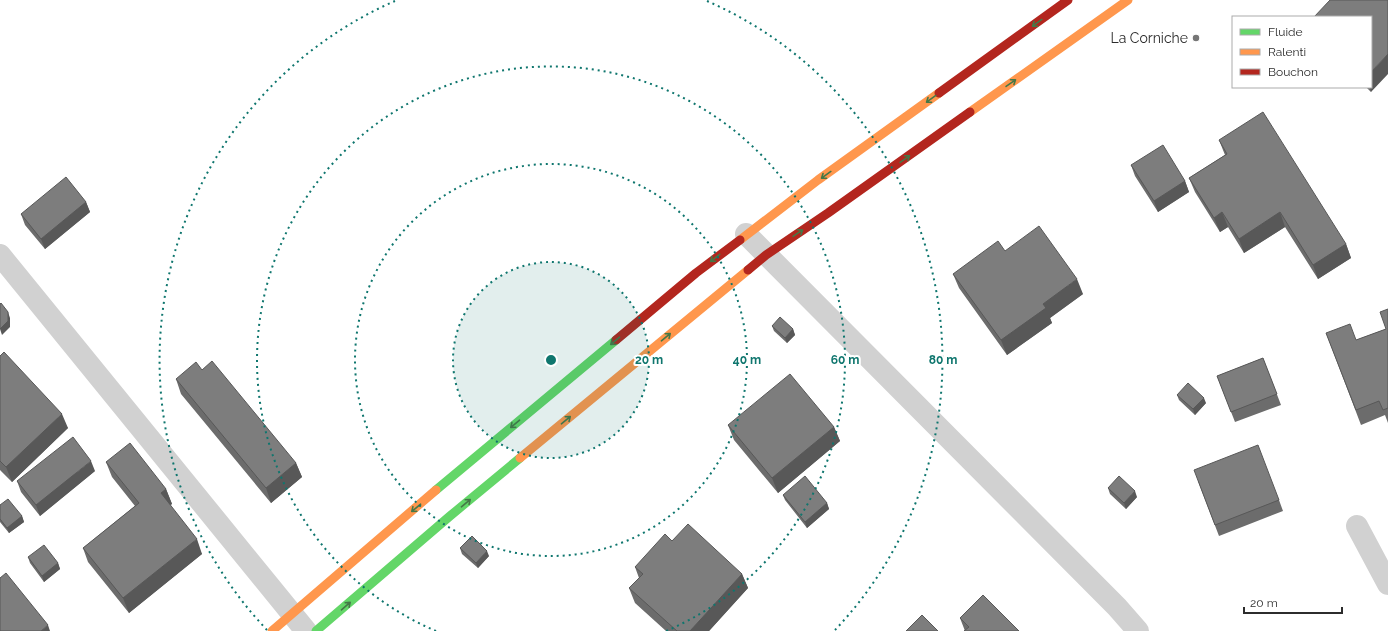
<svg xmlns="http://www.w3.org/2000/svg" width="1388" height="631" viewBox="0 0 1388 631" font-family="Raleway,sans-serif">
  <rect width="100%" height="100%" fill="#fff"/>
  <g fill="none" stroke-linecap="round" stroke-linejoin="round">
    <path stroke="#d1d1d1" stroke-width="22" d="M746,234L1117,607L1138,631
      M0,255L306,631
      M1357,526L1388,584"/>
    <path stroke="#63d668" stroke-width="9" d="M436,490L616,340
      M316,631L450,516L520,458"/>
    <path stroke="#ff974d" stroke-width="9" d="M970,112L1128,0
      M740,240L818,180L939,93
      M520,458L748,270
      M272,631L436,490"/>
    <path stroke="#b3261e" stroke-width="9" d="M939,93L1068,0
      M748,270L766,255L828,213L970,112
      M616,340L696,273L740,240"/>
  </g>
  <path fill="#6c6c6c" d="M1388,0L1371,92L1366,87H1371Z
    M1219,140L1346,244L1351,258L1318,279L1285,227L1244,253L1228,227L1220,232L1195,192L1189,178L1225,155Z
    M1131,165L1185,181L1189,192L1158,212L1135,176Z
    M86,202L90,212L45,249L25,225L21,214Z
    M1005,251L1083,294L1050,318L1052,323L1007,355L959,288L953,274Z
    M1388,309V423L1385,415L1361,425L1326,333L1356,340L1386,329Z
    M772,326L793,329L795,335L787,343L774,331Z
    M0,356L68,428L12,482L0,470Z
    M1263,358L1281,405L1235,422L1217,376Z
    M176,379L296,463L302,477L271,503L181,394Z
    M1177,395L1206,403L1195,415L1179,400Z
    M728,425L834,427L840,441L778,493L734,440Z
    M106,462L166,489L172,504L170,505L202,554L129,613L88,562L83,548L135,506L112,477Z
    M95,471L40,516L21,492L17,481Z
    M1198,481L1279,500L1283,511L1219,536Z
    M1108,488L1137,497L1126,509L1110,494Z
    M783,495L827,503L829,509L807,528L785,500Z
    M0,505L22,516L24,522L9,533L0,522Z
    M672,541L742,574L748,588L709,631H666L635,603L629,588L639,578L635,567Z
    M460,548L489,556L478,568L462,554Z
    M28,557L58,563L60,569L44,582L30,563Z
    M960,618L1019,631H965Z"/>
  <path fill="#585858" d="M1388,54V74L1371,92L1370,87H1371V72Z
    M1185,181L1189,192L1158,212L1154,201Z
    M86,202L90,212L45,249L41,239Z
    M1222,212L1228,227L1220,232L1214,218Z
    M1280,212L1285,227L1244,253L1239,239Z
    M1346,244L1351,258L1318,279L1313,265Z
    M1077,279L1083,294L1050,318L1052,323L1007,355L1001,340L1043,304Z
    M8,312L10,318V327L2,335L0,329Z
    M793,329L795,335L787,343L785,338Z
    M1204,398L1206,403L1195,415L1193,409Z
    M62,414L68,428L12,482L6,467Z
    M834,427L840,441L778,493L772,478Z
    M91,461L95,471L40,516L36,505Z
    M296,463L302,477L271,503L266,488Z
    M166,489L172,504L166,508L161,493Z
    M1135,491L1137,497L1126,509L1124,503Z
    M827,503L829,509L807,528L805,522Z
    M22,516L24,522L9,533L7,528Z
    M197,539L202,554L129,613L123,598Z
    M487,551L489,556L478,568L476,563Z
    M58,563L60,569L44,582L42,576Z
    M742,574L748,588L709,631H690Z
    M48,625L50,631H41Z"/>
  <path fill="#7d7d7d" stroke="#585858" d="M1330,0H1388V54L1371,72V17H1314Z
    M1263,112L1346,244L1313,265L1280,212L1239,239L1222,212L1214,218L1189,178L1227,154L1219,140Z
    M1163,145L1185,181L1154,201L1131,165Z
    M66,177L86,202L41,239L21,214Z
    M1039,226L1077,279L1043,304L1046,308L1001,340L953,274L998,241L1005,251Z
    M1,303L8,312V321L0,329V304Z
    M1388,309V408L1383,410L1379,401L1356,410L1326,333L1350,324L1356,340L1386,329L1380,312Z
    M780,317L793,329L785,338L772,326Z
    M4,352L62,414L6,467L0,461V356Z
    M1263,358L1277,394L1231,412L1217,376Z
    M212,361L296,463L266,488L176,379L196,362L202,370Z
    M790,374L834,427L772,478L728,425Z
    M1188,383L1204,398L1193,409L1177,395Z
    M73,437L91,461L36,505L17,481Z
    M130,443L166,489L161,493L197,539L123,598L83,548L139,503L106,462Z
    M1258,445L1279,500L1215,525L1194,470Z
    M805,476L827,503L805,522L783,495Z
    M1119,476L1135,491L1124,503L1108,488Z
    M8,499L22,516L7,528L0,519V505Z
    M688,524L742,574L690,631H677L629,588L643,574L635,567L665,534L672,541Z
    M472,536L487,551L476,563L460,548Z
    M44,545L58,563L42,576L28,557Z
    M6,573L48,625L41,631H0V578Z
    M983,595L1019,631H964L969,627L960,618Z
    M922,615L938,631H906Z"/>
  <defs><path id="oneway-shaft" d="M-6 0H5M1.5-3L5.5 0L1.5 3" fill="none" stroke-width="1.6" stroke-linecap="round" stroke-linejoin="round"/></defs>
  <g stroke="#457847">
    <use href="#oneway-shaft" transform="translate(1037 23) rotate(144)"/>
    <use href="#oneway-shaft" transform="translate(1011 83) rotate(-35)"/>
    <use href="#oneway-shaft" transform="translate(931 99) rotate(144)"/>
    <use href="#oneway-shaft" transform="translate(905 159) rotate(-35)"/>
    <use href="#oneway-shaft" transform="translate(826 175) rotate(144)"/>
    <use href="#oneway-shaft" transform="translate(798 233) rotate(-34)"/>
    <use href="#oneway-shaft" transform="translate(715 258) rotate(142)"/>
    <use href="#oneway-shaft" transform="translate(666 337) rotate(-40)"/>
    <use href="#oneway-shaft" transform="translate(615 341) rotate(140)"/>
    <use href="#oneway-shaft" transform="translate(566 420) rotate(-40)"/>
    <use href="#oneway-shaft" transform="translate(515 424) rotate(140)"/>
    <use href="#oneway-shaft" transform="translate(466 503) rotate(-40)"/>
    <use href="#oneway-shaft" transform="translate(416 508) rotate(140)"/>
    <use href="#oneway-shaft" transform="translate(346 606) rotate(-41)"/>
  </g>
  <circle cx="551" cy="360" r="98" fill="#0f766e" fill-opacity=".12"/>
  <g fill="none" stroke="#0f766e" stroke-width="2" stroke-dasharray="2 4">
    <circle cx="551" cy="360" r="98"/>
    <circle cx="551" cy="360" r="196"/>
    <path d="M436 631A294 294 0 1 1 666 631"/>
    <path d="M267 630A392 392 0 0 1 395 1M707 1A392 392 0 0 1 835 630"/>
  </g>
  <circle fill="#767676" stroke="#fff" stroke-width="1.5" cx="1196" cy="38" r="4"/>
  <g text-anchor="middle" stroke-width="4" stroke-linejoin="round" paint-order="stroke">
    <g font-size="14" fill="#2c2c2c" stroke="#fff" text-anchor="end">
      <text x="1188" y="43">La Corniche</text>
    </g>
  </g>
  <circle cx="551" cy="360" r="6" fill="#0f766e" stroke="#fff" stroke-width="2"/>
  <g font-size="12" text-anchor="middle" font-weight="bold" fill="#0f766e" stroke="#fff" stroke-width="4" stroke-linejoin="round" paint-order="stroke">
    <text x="649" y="364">20 m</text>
    <text x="747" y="364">40 m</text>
    <text x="845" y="364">60 m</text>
    <text x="943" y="364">80 m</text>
  </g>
  <rect x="1232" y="16" width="140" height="72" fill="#ffffff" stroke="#ababab"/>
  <rect x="1240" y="29" width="20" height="6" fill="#63d668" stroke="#ababab"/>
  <text x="1268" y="36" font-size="12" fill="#2c2c2c">Fluide</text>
  <rect x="1240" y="49" width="20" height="6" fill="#ff974d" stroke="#ababab"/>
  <text x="1268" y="56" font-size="12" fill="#2c2c2c">Ralenti</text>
  <rect x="1240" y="69" width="20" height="6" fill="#b3261e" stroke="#ababab"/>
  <text x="1268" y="76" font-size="12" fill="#2c2c2c">Bouchon</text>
  <path d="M1244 607v6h98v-6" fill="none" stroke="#2c2c2c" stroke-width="2"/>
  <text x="1250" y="607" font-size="12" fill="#2c2c2c" stroke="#ffffff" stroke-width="3" paint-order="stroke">20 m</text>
</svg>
